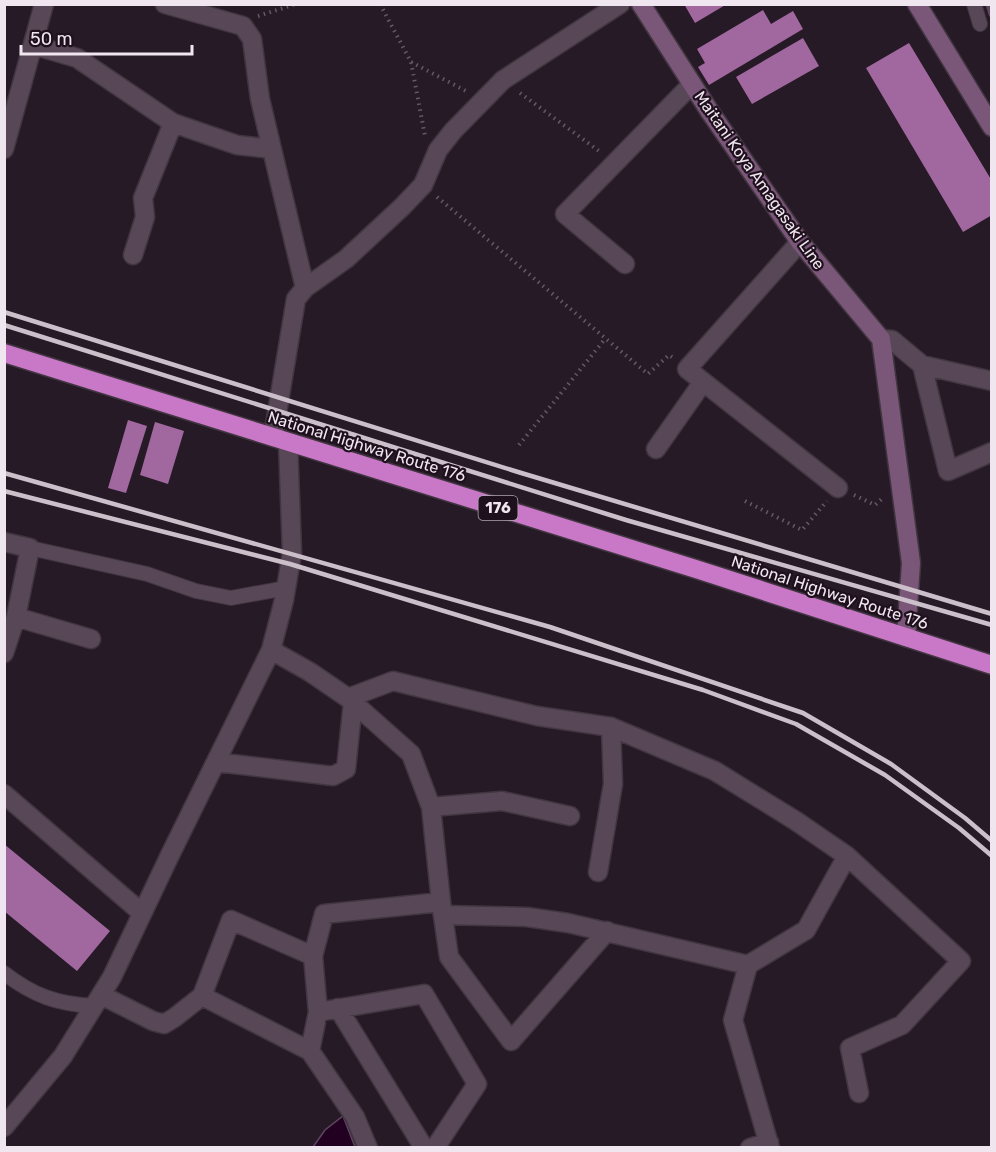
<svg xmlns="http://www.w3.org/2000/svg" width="996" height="1152" viewBox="0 0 996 1152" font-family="Rubik,sans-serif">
  <rect width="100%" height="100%" fill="#271a27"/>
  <path fill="#210021" stroke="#5f455f" stroke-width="1.5" d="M343,1116L355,1147H313L325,1130Z"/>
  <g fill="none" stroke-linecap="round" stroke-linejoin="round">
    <path stroke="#5f455f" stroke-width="7" d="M989,4L992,14"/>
  </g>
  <path fill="#a0689e" d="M684,4H727L695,23Z
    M763,10L771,24L793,11L803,29L709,85L698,67L705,63L697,49Z
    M803,38L819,66L752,104L736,77Z
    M909,43L992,181V215L963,232L866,68Z
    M128,420L147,426L126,493L108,488Z
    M155,422L184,431L168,484L140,475Z
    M4,844L110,931L77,971L4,911Z"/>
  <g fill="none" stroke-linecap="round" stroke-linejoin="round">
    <defs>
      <path id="lane" d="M974,4L980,24
        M30,548L147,574L196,591L231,598L286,588
        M4,973C34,996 57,1004 94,1006"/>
      <path id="street" d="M165,4L243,26L252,39L260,99L305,288
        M33,45L77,58L173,123L237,145L272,149
        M4,149L44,4
        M800,242L687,369L838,488
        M133,255L145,217L143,198L173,123
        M625,264L565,214L692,84
        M881,339L892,340L922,365L992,381
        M922,365L948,471L992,452
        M273,437L296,299L305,288L346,259L402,207L423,185L438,150L453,131L503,80L620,4
        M656,449L703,382
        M4,542L30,548L16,617L4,653
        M16,617L91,639
        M271,650L310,672L348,698L393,681L537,716L611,727L715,771L796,821L847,856
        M348,698L411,754L431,807L441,902L449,957L511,1041L607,931
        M216,762L333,776L346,769L353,702
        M4,794L142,913
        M431,807L502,801L570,816
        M598,872L613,784L611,727
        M443,915L527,917L568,923L748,965
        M101,995L153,1021L164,1024L174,1018L202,996L231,920L313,956
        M202,996L310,1051
        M338,1008L424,1148
        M318,1012L424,994L477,1084L435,1148
        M4,1127L63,1056L112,977L170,855L271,650L284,600L292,553L288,442
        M368,1148L355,1117L310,1051L318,1012L313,956L324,914L441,902
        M750,1148L769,1142
        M770,1148L733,1020L748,965L806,930L847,856L961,961L902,1025L850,1048L859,1093"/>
      <path id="secondary" d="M641,4L710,112L800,242L881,339L911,563L906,637
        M917,4L992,127"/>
      <path id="highway" d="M4,353L699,570L992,665"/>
    </defs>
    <use href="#lane" stroke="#413640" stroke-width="16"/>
    <use href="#street" stroke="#413640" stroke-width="21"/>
    <use href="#secondary" stroke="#413640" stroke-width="21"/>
    <use href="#highway" stroke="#413640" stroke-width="21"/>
    <path stroke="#655965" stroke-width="4" stroke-dasharray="1.5 4.5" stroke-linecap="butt" d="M380,4L411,62L425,136
      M258,16L296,4
      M411,62L466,91
      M520,93L599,151
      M437,197L648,374L669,355L672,357
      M519,445L605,339
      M854,495L875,505L884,497
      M745,501L802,530L827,501"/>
    <use href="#lane" stroke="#584857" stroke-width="14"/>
    <use href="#street" stroke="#584857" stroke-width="18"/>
    <use href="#secondary" stroke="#7a5679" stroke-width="18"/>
    <use href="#highway" stroke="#c977c7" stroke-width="18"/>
    <path stroke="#cbc0ca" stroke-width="4.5" d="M4,312L518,472L992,614
      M4,325L626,520L992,625
      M4,473L550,627L803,713L891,764L965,818L992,841
      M4,491L290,564L703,690L796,724L885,775L959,828L992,856"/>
  </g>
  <g text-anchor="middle" stroke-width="4.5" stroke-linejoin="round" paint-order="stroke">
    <rect fill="#1e111d" stroke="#b1a6b0" stroke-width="1.5" x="478.5" y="496" width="39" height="24" rx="4.5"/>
    <g font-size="15" font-weight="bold" fill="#f0e6ef">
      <text x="498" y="513">176</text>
    </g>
    <g font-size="16" fill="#f0e6ef" stroke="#1e111d">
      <text transform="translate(760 180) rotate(55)" y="6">Maitani Koya Amagasaki Line</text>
      <text transform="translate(367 446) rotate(17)" y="6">National Highway Route 176</text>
      <text transform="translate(830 592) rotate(18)" y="6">National Highway Route 176</text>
    </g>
  </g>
  <rect width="996" height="1152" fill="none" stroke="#f0e6ef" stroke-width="12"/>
  <path d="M21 45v9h171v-9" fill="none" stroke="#f0e6ef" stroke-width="3"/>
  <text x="30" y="45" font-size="18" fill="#f0e6ef" stroke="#1e111d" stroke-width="4.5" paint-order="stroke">50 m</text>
</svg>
